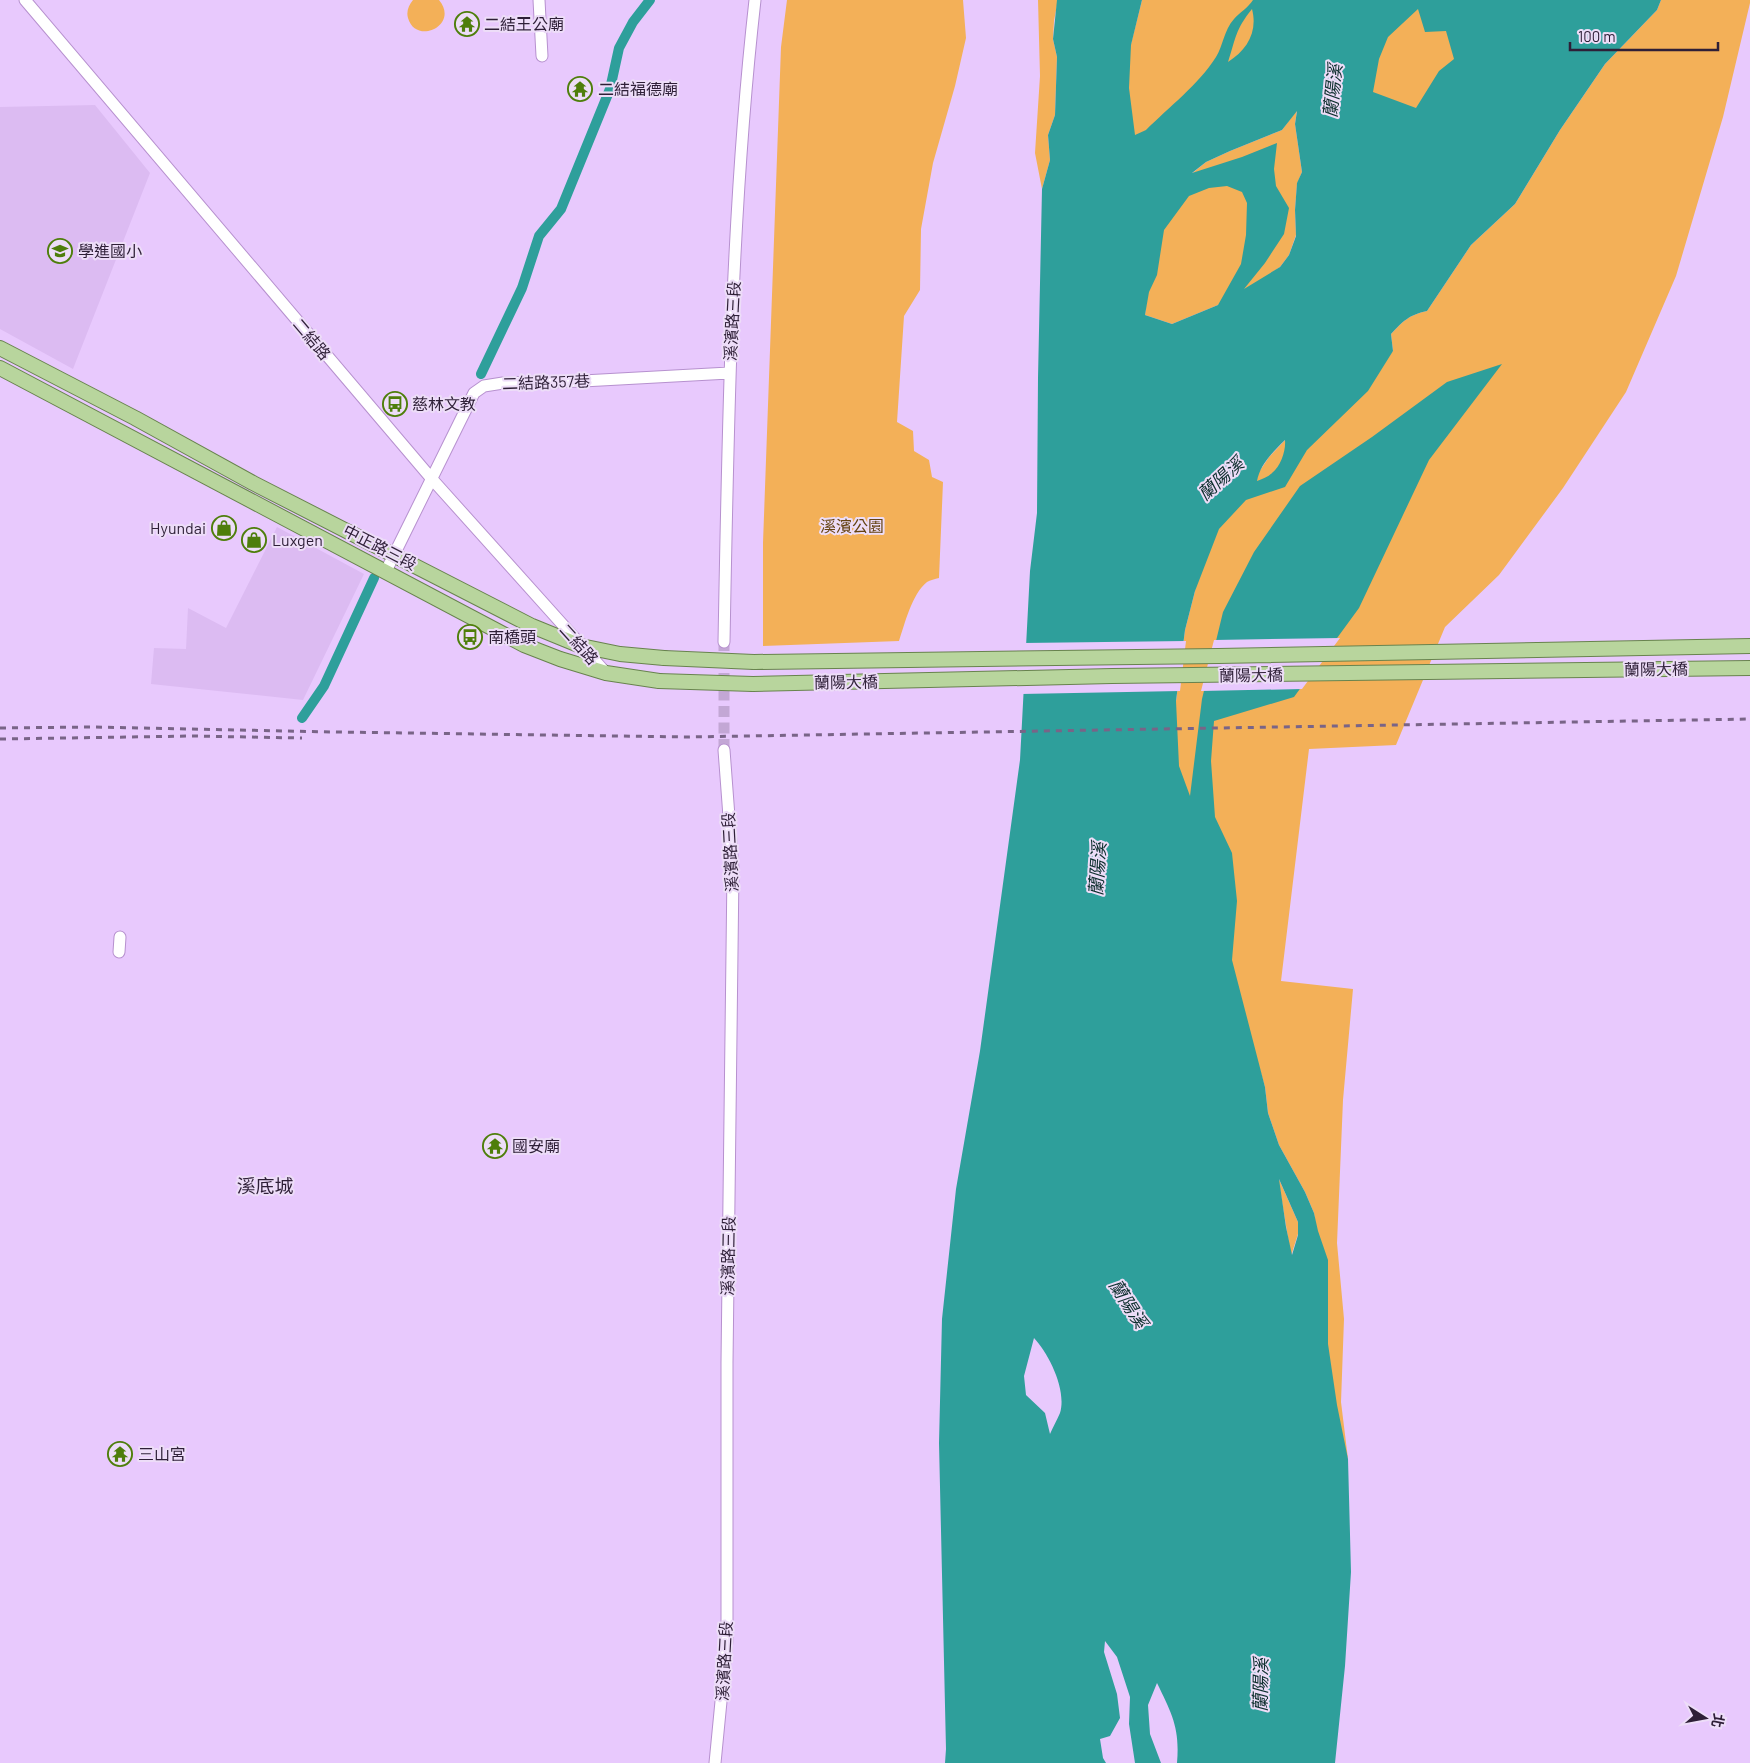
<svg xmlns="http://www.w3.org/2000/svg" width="1750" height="1763" viewBox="0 0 1750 1763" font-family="Barlow,'Noto Sans TC',sans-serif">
  <rect width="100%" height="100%" fill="#e8c9fd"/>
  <path fill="#dcbbf2" d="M95,105L150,173L73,369L0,329V107Z
    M277,527L364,574L303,700L151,684L154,648L186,649L188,608L226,628Z"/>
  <path fill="#f3b058" d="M413,0H439C460,25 416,46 408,18C406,11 409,5 413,0Z
    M787,0H963L966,38L955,86L933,163L921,229L920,290L904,316L897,422L913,431L914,451L929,460L932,477L943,482L939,578C935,579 930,580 927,582C912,594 905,623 899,641L763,646V543L781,47Z
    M1038,0H1058L1054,21L1053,39L1057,57L1055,115L1048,135L1050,160L1042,189L1035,153L1040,76Z
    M1142,0H1311L1129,254L1121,56L1131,44Z
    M1397,0H1490L1481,58L1348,199L1352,133Z
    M1661,0H1750V3L1723,117L1676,276L1626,392L1563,488L1499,575L1445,627L1396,745L1309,749L1281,981L1353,989L1343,1100L1337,1243L1344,1319L1341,1402L1348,1459L1327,1410L1319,1247L1314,1213L1305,1192L1279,1145L1268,1113L1265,1087L1169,757L1185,630L1195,591L1202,526L1259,472L1269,457L1286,439L1393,351L1391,334C1403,321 1409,315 1427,311L1471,245L1515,204L1560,130L1605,64L1657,10Z
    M1297,110L1295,124L1302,172L1297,184L1295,210L1296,235L1289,255L1280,267L1255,284L1218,305L1172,324L1145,315L1150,271L1159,230L1190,175L1206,162L1230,151L1282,130Z
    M1278,1177L1298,1222V1234L1291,1256Z"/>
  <path fill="#2e9f9b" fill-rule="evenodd" d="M1057,0H1142L1131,45L1129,88L1135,135L1146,130C1168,108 1199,84 1216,57C1223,46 1224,30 1234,19C1240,12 1248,8 1253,0H1661L1657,10L1605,64L1560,130L1515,204L1471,245L1427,311C1409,315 1403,321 1391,334L1393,351L1368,391L1307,450L1285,487L1246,500L1219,529L1195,591L1185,630L1176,701L1179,766L1190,796L1202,699L1223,612L1254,552L1300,486L1372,437L1447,382L1502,364L1429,460L1359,608L1294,697L1214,721L1211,761L1215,817L1232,853L1237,901L1232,960L1265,1087L1268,1113L1279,1145L1305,1192L1314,1213L1318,1231L1328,1260V1344L1337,1405L1348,1459L1351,1572L1345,1666L1335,1763H1177C1180,1728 1172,1714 1157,1683L1148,1705L1150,1734L1161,1763H1135L1129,1724L1130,1697L1117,1657L1105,1641L1104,1652L1117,1694L1120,1718L1110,1736L1100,1739L1103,1758L1106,1763H945L946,1749L939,1443L942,1319L956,1189L980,1051L1020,760L1030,571L1037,513L1038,378L1042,189L1050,160L1048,135L1055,115L1057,57L1053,39ZM1252,9C1258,32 1247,50 1228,62C1236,38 1235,30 1252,9ZM1418,9L1425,32L1446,31L1454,59L1439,71L1416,108L1373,92L1379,59L1388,37ZM1297,111L1295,124L1302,172L1297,183L1295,210L1296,236L1289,255L1280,267L1244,289L1265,263L1284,234L1289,208L1276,186L1274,169L1277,143L1242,157L1192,173L1206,162L1230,151L1282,130ZM1227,186L1242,192L1247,203L1246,235L1241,264L1218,305L1172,324L1145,315L1149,292L1157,275L1164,230L1189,196L1209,188ZM1285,440C1286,450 1281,466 1272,473C1268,477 1262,479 1257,481C1260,464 1273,452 1285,440ZM1279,1179L1298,1222V1235L1292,1255L1286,1227ZM1034,1338C1049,1354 1067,1390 1060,1413C1057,1420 1053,1427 1050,1434L1045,1413L1026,1395L1024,1376Z"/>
  <path fill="#e8c9fd" d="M1340,638L1302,689L1201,691L1214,640Z
    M1186,641L1180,691L1021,694L1023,643Z"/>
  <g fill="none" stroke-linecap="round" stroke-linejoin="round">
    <path stroke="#2e9f9b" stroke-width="10" d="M481,374L522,288L539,236L561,209L610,89L619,48L633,22L650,0
      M302,718L324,686L374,578"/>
    <path stroke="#c3a7d5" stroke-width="11" stroke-dasharray="11 5.5" stroke-linecap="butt" d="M724,750V642"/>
    <defs>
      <path id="minor" d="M25,0L431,478L606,673
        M539,0L542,56
        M386,571L474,393L484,386L503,383L583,381L729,373
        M724,642C728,428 731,213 755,0
        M119,952L120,937
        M715,1763L727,1640V1363L733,870L724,750"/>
      <path id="major" d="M0,348L135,418L253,483L532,626L581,646L620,654L664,658
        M0,368L524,645L560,659L606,673L659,681
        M754,662L1218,656L1750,646
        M753,684L1112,676L1750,668"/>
    </defs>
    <use href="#minor" stroke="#b791cf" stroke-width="13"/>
    <use href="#major" stroke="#68834e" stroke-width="16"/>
    <use href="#minor" stroke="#fff" stroke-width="11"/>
    <use href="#major" stroke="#b8d59d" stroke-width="14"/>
    <path stroke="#796487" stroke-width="3" stroke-dasharray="6 6" stroke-linecap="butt" d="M0,728L90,727L336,732L688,737L1750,719
      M0,739L193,736L302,738"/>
    <defs>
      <path id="major-bridge" d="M664,658L754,662
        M659,681L753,684"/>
    </defs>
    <use href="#major-bridge" stroke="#68834e" stroke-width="16" stroke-linecap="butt"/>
    <use href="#major-bridge" stroke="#b8d59d" stroke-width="14"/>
  </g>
  <defs>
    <symbol id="temple-ring" viewBox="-11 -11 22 22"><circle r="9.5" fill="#edddf8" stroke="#4e7e0b" stroke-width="1.5"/><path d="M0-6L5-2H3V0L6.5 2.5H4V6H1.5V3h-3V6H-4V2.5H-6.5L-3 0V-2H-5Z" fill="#4e7e0b"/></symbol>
    <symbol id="school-ring" viewBox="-11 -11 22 22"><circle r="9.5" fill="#edddf8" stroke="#4e7e0b" stroke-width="1.5"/><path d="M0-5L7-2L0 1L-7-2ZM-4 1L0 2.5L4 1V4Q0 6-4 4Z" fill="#4e7e0b"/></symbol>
    <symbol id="bus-ring" viewBox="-11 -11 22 22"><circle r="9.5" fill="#edddf8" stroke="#4e7e0b" stroke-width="1.5"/><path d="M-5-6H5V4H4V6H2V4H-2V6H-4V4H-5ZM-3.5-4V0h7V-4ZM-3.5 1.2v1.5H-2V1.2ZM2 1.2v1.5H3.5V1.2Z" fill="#4e7e0b"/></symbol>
    <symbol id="shop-ring" viewBox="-11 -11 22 22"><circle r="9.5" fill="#edddf8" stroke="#4e7e0b" stroke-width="1.5"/><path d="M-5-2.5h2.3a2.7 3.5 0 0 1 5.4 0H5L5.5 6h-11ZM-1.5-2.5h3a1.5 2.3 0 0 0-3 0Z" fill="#4e7e0b"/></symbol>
  </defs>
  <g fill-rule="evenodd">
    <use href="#temple-ring" x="453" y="10" width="28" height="28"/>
    <use href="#temple-ring" x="566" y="75" width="28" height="28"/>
    <use href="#school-ring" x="46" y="237" width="28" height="28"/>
    <use href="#bus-ring" x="381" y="390" width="28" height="28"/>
    <use href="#shop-ring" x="210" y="514" width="28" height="28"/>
    <use href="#shop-ring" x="240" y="526" width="28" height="28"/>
    <use href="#bus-ring" x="456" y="623" width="28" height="28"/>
    <use href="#temple-ring" x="481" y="1132" width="28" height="28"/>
    <use href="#temple-ring" x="106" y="1440" width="28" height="28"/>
  </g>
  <g text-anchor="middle" stroke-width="4" stroke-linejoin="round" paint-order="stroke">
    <g font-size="16" fill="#2e1f37" stroke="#edddf8" text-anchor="start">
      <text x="484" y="30">二結王公廟</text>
      <text x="598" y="95">二結福德廟</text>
      <text x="78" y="257">學進國小</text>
      <text x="412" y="410">慈林文教</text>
      <text x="206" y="534" text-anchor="end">Hyundai</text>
      <text x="272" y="546">Luxgen</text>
      <text x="488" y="643">南橋頭</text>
      <text x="512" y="1152">國安廟</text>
      <text x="138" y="1460">三山宮</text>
    </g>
    <g font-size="16" fill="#2e1f37" stroke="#edddf8">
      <text transform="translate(732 321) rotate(-87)" y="6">溪濱路三段</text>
      <text transform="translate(312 339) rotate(50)" y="6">二結路</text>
      <text transform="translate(546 382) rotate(-2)" y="6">二結路357巷</text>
      <text transform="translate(380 547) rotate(27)" y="6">中正路三段</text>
      <text transform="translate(579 644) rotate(48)" y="6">二結路</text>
      <text transform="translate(1656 669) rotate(-1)" y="6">蘭陽大橋</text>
      <text transform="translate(1251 675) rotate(-1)" y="6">蘭陽大橋</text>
      <text transform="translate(846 682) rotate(-1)" y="6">蘭陽大橋</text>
      <text transform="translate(730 852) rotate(-93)" y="6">溪濱路三段</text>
      <text transform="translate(728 1256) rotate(-89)" y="6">溪濱路三段</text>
      <text transform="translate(724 1661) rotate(-87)" y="6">溪濱路三段</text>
    </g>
    <g font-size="16" fill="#644212" stroke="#edddf8">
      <text x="852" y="532">溪濱公園</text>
    </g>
    <g font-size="18" font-style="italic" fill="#0e2f2e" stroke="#edddf8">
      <text transform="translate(1333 91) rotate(-84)" y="6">蘭陽溪</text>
      <text transform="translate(1221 479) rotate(-42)" y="6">蘭陽溪</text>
      <text transform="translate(1098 869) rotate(-86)" y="6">蘭陽溪</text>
      <text transform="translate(1128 1304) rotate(57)" y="6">蘭陽溪</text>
      <text transform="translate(1261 1685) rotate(-89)" y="6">蘭陽溪</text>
    </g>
    <g font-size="19" fill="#2e1f37" stroke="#edddf8">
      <text x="265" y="1193">溪底城</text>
    </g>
  </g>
  <g transform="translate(1705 1718) rotate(101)" stroke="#edddf8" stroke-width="4" paint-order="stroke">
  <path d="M0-4L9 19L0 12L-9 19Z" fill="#2e1f37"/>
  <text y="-8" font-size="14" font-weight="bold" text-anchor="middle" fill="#2e1f37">北</text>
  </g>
  <path d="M1570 42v8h148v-8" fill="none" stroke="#2e1f37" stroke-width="2.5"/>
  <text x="1578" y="42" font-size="15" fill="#2e1f37" stroke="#edddf8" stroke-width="4" paint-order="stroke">100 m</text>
</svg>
